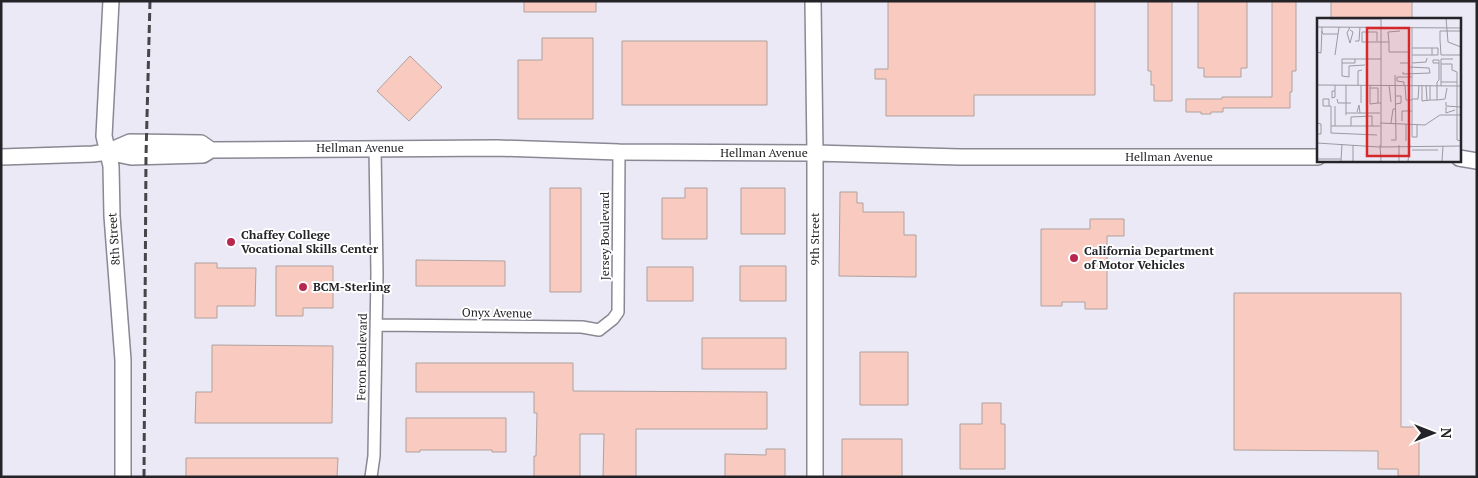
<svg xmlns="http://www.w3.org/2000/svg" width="1478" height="478" viewBox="0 0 1478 478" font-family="'PT Serif',serif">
  <rect width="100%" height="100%" fill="#eae9f5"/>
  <path fill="#f9cabf" stroke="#afa29f" d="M524,1H596V12H524Z
    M888,1H1095V95H974V116H886V79H875V69H888Z
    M1148,1H1172V101H1154V85H1151V71H1148Z
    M1198,1H1247V68H1241V77H1204V68H1198Z
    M1272,1H1296V71H1292V92H1290V108H1223V112H1211V114H1201V112H1186V99H1222V97H1272Z
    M1331,1H1412V19H1331Z
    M542,38H593V119H518V60H542Z
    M622,41H767V105H622Z
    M410,56L442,87L409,121L377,91Z
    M550,188H581V292H550Z
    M685,188H707V239H662V198H685Z
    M741,188H785V234H741Z
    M840,192H857V203H863V212H904V235H916V277L839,276Z
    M1090,219H1124V236H1107V309H1085V302H1062V306H1041V229H1090Z
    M416,260L505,261V286H416Z
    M195,263H217V268H256L255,306H217V318H195Z
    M276,266H333V308H303V316H276Z
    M740,266H786V301H740Z
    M647,267H693V301H647Z
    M1234,293H1401V427H1419V476H1398V469H1378V451L1234,450Z
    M702,338H786V369H702Z
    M212,345L333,346L332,423H195L196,392H212Z
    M860,352H908V405H860Z
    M416,363H573V391L767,392V429H636V477H603L604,434H580V477H534V456H536L537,413H534V392H416Z
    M982,403H1001V424H1005V469H960V424H982Z
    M406,418H506V452H492V450H420V452H406Z
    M842,439H902V477H842Z
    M766,449H785V477H725V454L766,455Z
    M186,458H338L337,477H186Z"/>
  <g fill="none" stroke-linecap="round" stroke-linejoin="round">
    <defs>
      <path id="minor" d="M377,325L582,327L599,330L613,319L618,312L619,152
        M371,477L374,456L377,273L375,148"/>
      <path id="tertiary" d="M111,1L104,136L111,166L112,216L123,360V477
        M813,1L815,153V477
        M107,152L131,157L203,155L211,150L497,148L619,152L815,153L960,157H1318
        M1,157L93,154L107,152L130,142L201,143L211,150
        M1459,158L1477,161"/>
    </defs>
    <use href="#minor" stroke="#898893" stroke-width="14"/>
    <use href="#tertiary" stroke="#898893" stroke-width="18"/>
    <use href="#minor" stroke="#fff" stroke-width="11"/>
    <use href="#tertiary" stroke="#fff" stroke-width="15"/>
    <path stroke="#46454a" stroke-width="3" stroke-dasharray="8 4" stroke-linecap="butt" d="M144,477L146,156L150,1"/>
  </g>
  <g fill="#b8274d" stroke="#fff" stroke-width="2">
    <circle cx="231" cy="242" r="5"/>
    <circle cx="1074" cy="258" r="5"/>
    <circle cx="303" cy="287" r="5"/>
  </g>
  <g text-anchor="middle" stroke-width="4" stroke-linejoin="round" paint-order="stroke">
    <g font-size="12" fill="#242327" stroke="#fff">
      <text x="360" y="152">Hellman Avenue</text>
      <text x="764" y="157">Hellman Avenue</text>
      <text x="1169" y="161">Hellman Avenue</text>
      <text transform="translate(605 236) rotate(-90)" y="4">Jersey Boulevard</text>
      <text transform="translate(114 239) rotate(-94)" y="4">8th Street</text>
      <text transform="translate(815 239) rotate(-90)" y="4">9th Street</text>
      <text transform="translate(497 313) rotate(1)" y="4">Onyx Avenue</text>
      <text transform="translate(362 357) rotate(-89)" y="4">Feron Boulevard</text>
    </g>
    <g font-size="12" font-weight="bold" fill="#242327" stroke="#fff" text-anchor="start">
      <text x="241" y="239">Chaffey College<tspan x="241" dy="14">Vocational Skills Center</tspan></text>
      <text x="1084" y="255">California Department<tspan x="1084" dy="14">of Motor Vehicles</tspan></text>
      <text x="313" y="291">BCM-Sterling</text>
    </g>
  </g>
  <g transform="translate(1317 18)">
    <rect width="144" height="144" fill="#eae9f5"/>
    <path fill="none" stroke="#9b9aa3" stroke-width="1" d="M72,0H116M129,0L131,24L144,29M13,1H64M0,9L144,10M50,10V14H45V24H72V34H92M95,10V119H100V107M33,12L36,14L33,25L30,15L33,9M5,13L6,16H21L22,9M144,13H123V22L124,37H144M50,14H60V23M38,23H42L43,9M72,24L71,14L83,13M95,30H115V37H95M0,34L4,35L5,9M18,37L21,16M115,37H121V30H115M38,41V45H25V41H64M25,45V58L32,59V48L48,47M83,45H92V49L112,50L113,55L86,56V54M95,45L109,44L110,40M124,46V41H136M124,64H140M0,67L144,68M29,67V97M41,67V53L45,52M53,67V70H61V85H64M72,67L74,84M87,67V64L80,63V59H95M88,67L89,82H95M105,67V83L113,82M109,67L110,83M113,67V82H120V64L122,62V42H116V45H122M124,68V46H135V52L140,54V122L144,123M53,70V86L61,85M18,73H15V80L18,79V67M79,78H84V85L79,86M20,81L21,85H34M95,81H101L102,67M120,82L128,81L130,70M129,84V88L144,89M44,85V67M12,88V81H6V88H14V108H63M18,88V108M129,89V95L138,92M40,94L42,87L43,95M29,95H63M85,103V93H95M0,105L4,106V116H0M63,105L108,107L123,97H144M74,105L76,91H79M14,108V115L60,117M34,108V99L55,98V108M74,122H79L78,57M89,123V106M0,125L62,129L144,128M63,127L64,143M82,127V143M64,129V0M95,132H121M0,141H24M24,143L25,126M36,143V127M91,143L93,127M125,143L126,128"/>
    <path fill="#d62828" fill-opacity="0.15" stroke="#d62828" stroke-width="2.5" d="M50,10H92V138H50Z"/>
    <rect width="144" height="144" fill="none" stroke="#242327" stroke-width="2.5"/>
  </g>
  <rect width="1478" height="478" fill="none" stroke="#242327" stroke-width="5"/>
  <g transform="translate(1433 433) rotate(90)" stroke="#ffffff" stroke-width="4" paint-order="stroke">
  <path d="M0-4L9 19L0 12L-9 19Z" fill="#242327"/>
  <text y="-8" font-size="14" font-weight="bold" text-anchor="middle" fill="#242327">N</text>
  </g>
</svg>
